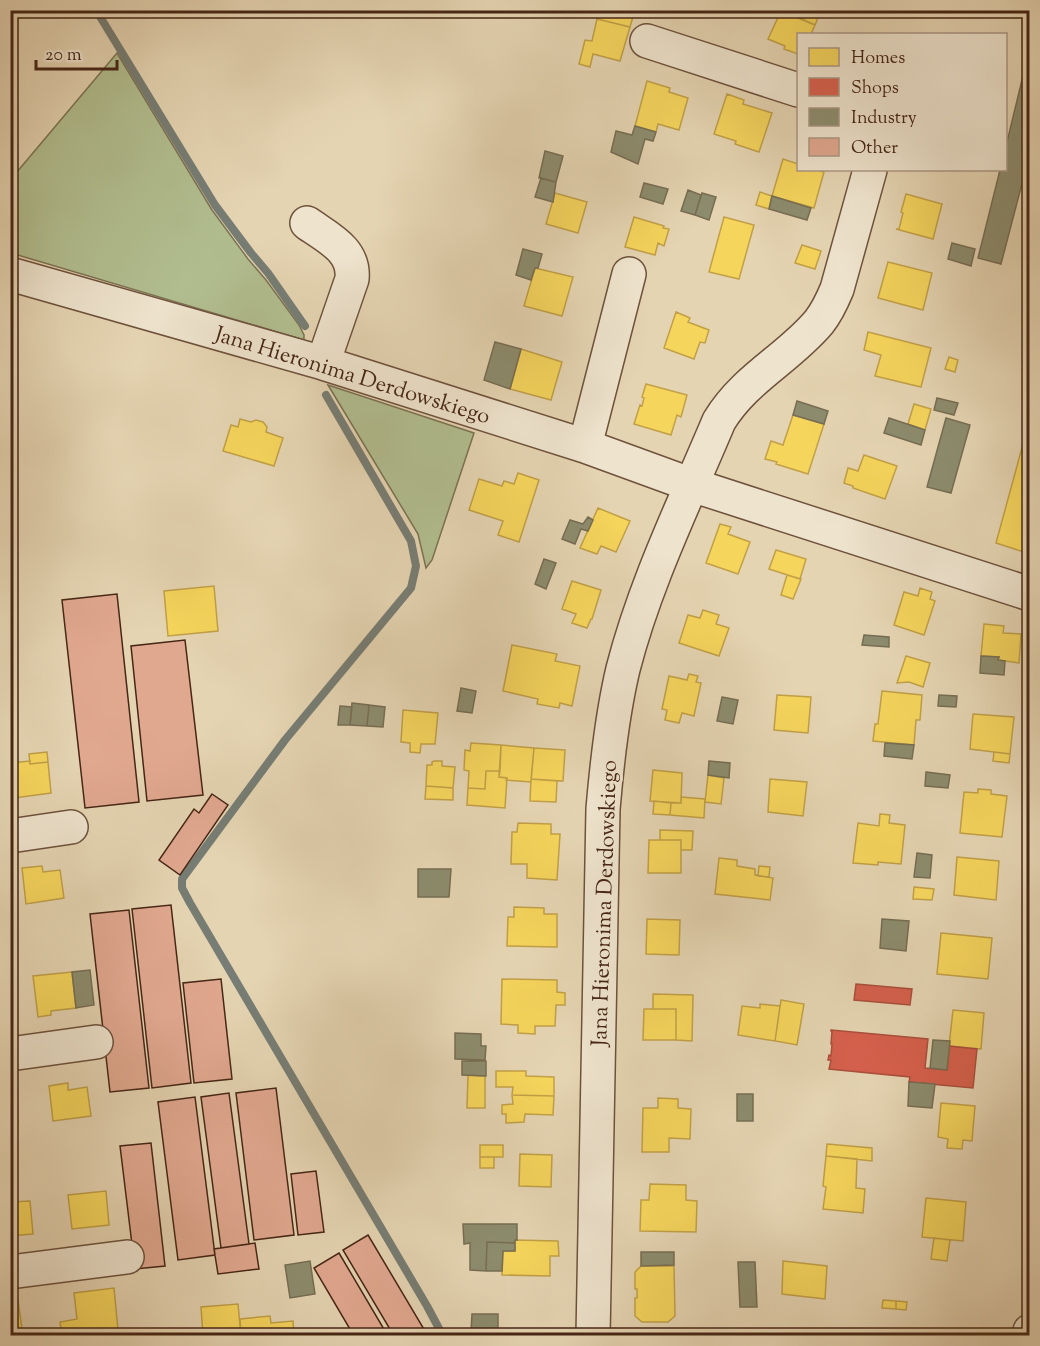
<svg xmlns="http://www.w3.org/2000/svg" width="1040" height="1346" viewBox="0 0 1040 1346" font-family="'Sorts Mill Goudy',serif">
  <rect width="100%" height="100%" fill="#e5d4b2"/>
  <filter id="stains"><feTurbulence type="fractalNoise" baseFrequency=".00333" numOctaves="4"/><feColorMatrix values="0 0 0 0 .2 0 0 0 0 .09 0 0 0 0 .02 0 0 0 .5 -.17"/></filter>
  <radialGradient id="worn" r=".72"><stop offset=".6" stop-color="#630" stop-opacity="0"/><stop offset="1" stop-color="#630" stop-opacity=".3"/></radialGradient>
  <path fill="#b1bd8f" stroke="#7c7252" stroke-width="1.5" d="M117,53L212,210L248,259L266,280L299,325L304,335V340L11,253V179Z
    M328,385L474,433L432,560L426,568L418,534Z"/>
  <path fill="#f6d55c" stroke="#c1a047" stroke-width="1.5" d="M600,10H635L630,27L597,19Z
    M782,10H821L815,25Z
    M781,11L815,25L811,34H798V54L784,49L785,46L768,39Z
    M597,19L630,27L620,61L593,54L590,67L579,64L585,40L592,41Z
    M647,81L670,88L669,92L688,98L679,130L658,124L656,132L635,126Z
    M727,94L744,100L743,104L772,113L759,152L735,144L736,141L714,134Z
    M783,159L798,164V170H817L824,172L814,208L772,196Z
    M760,192L772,196L769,209L756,205Z
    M555,193L587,202L578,233L546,224Z
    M906,194L942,204L933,239L896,229H899L903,213L901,212Z
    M634,217L664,226L663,228L669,229L664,246L658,243L655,255L625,247Z
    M724,217L754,225L739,279L709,272Z
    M802,245L821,251L815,269L795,263Z
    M888,262L932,273L923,310L878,298Z
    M535,268L573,277L562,316L524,306Z
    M676,312L690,318L688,322L709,330L705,343L700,342L694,359L664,348Z
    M868,332L931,348L921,387L875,376L881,355L864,350Z
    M521,349L562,362L551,400L510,389Z
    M949,357L958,360L955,372L945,369Z
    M646,384L687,395L681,417L677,415L671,435L634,424L640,405L642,406L644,398L642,397Z
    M914,404L931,409L925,430L908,424Z
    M793,415L824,424L808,474L776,464L777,462L765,459L771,441L783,445Z
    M240,419L251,422L256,420L263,422L267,427L266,432L283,438L274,466L223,451L231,425L238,427Z
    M1029,422H1030V554L996,543Z
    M864,455L897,466L885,499L853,488V486L844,483L848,468L858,471Z
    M518,473L539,480L519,542L498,535L503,521L469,510L479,479L502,486L504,481L514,484Z
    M598,508L630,521L616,552L601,546L597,554L580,548Z
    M720,524L731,527L728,534L750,542L738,574L706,563Z
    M776,550L806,559L800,579L769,569Z
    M787,575L801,579L793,599L781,595Z
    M572,581L601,590L592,619H591L587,628L572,623L576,614L562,609Z
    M214,586L218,631L168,636L164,591Z
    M920,588L932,592L930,599L935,601L924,635L894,625L904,592L918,596Z
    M703,610L719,615L716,624L729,628L719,656L679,643L688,615L700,618Z
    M984,624L1004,626L1003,633L1021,634L1019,663L998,660L999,657L981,656Z
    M512,645L557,654L555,661L580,666L572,706L560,703L559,708L537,704L538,699L503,691Z
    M906,656L930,663L923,687L909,682L897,683Z
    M689,674L698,676L696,682L701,683L694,716L682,713L679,723L665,720L667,710L662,709L669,676L687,680Z
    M882,691L922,695L920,720H916L914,745L873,741L875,724H878Z
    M777,695L811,697L808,733L774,730Z
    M403,710L438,713L435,744H421L420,753L410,752V743L401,742Z
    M973,714L1014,717L1010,754L970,749Z
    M471,743L501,745L500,771H486L485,789L468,788L469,771L464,770L465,750L470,751Z
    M501,745L534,748L531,782L506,780L507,778L499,777Z
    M534,748L565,750L563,781L531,779Z
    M47,752L48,762L30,764L29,754Z
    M994,752L1010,754L1009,763L993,761Z
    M30,761V764L48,762L51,793L14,798L10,763Z
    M434,761H442V766L455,767L453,788L426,786L427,765H432V762Z
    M653,770L682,773L681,803L650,801Z
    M486,771H500L499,777L507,778L505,808L467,805L468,788L485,789Z
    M708,775L724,778L721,804L705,802Z
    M531,779L557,781L556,802L530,801Z
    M770,779L807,782L803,816L768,812Z
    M426,786L453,788V800L425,799Z
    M978,789L991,790V794L1007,796L1002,837L960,833L964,792L978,793Z
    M681,797L705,799L704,818L670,815L671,803H681Z
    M654,801L671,803L670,815L653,814Z
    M880,814L890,815L889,823L905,825L901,864L878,862V865L853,863L858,823L879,826Z
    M518,823L551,824V834H560L557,880L527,878V864H511L512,832H517Z
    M660,830L693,831L692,850H681V840H660Z
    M649,840H681V873H648Z
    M957,857L999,861L996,900L954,895Z
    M719,858L737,860V866L755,869V875L773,878L770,900L715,894Z
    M42,866L43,872L60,870L64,898L26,904L22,868Z
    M759,866L770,867L769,877L758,876Z
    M914,887L934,889L932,900L913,899Z
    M514,907L544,908V914H557V947L507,946L508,917H514Z
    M647,919L680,920L679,955L646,954Z
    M941,933L992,938L988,979L937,974Z
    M72,972L76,1008L51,1011V1015L38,1017L33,976Z
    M502,979L557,980V992L565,993V1005H556L555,1026H535V1034L518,1033V1025L501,1024Z
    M653,994L693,995L692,1041L676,1040V1009H653Z
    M781,1000L804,1004L797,1045L775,1041Z
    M760,1004L780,1006L775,1041L738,1035L742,1006L760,1008Z
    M644,1009H676V1040H643Z
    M953,1010L984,1013L981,1049L949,1046Z
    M496,1071H526V1076L554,1077V1096L512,1095L513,1087H496Z
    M468,1075L485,1076V1108H467Z
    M68,1083V1090L87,1087L91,1116L53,1121L49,1086Z
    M10,1091H14L18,1123L10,1124Z
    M512,1095L554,1096L553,1115L525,1114L524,1122L506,1123V1114H502V1105L513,1104Z
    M658,1098L678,1099V1108L691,1109L690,1139L669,1138V1152H642L643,1108H658Z
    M941,1103L975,1106L972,1141L963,1140L962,1149L947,1148L948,1139L938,1137Z
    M827,1144L872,1148V1161L826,1156Z
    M480,1145H503V1157H480Z
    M520,1154L552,1155L551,1187L519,1186Z
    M826,1156L857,1159L856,1188L865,1189L863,1213L823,1209L826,1187L823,1186Z
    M480,1157H494V1168H480Z
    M650,1184L686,1185V1200L697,1201L696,1232L640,1231L641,1200H649Z
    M106,1191L109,1225L72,1229L68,1195Z
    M926,1198L966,1202L963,1241L922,1237Z
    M30,1201L33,1234L10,1236V1202Z
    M934,1238L950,1240L947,1261L931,1259Z
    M515,1240L558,1241L559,1256H550V1276L502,1275L503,1251H515Z
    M783,1261L827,1266L825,1299L782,1294Z
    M641,1266H674L675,1316L668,1322H642L635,1316V1298H637V1289H635V1272Z
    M114,1288L118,1330L101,1333V1336H62L60,1322L77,1319L74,1293Z
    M18,1300L23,1336H10V1301Z
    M883,1300L896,1301V1309L882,1308Z
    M896,1301L907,1302L906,1310L896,1309Z
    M238,1304L241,1336H203L201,1307Z
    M270,1316L271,1323L293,1321L294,1336H241L240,1319Z
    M739,1329V1336H703V1332Z"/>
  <path fill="#d6604d" stroke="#ab4f3c" stroke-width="1.5" d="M856,984L912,989L910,1005L854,1000Z
    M831,1030L928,1039L925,1068L947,1070L949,1046L977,1049L973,1088L909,1082L910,1077L829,1069L831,1060H828L829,1055L831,1056L832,1044H831L832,1031H831Z"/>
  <path fill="#8c8c6e" stroke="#776d53" stroke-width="1.5" d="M1024,71L1030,73V87L1021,84Z
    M1021,84L1030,87V153L1001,264L978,258L1000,170H1006V146Z
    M635,126L656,132L653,141L645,139L638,164L611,152L616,131L632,135Z
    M545,151L563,156L556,182L539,178Z
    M541,178L556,182L553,202L535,197Z
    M644,183L668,189L663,204L640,197Z
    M688,190L701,195L695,215L681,211Z
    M702,193L716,197L709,220L695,215Z
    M772,196L811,208L807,220L769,209Z
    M952,243L975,249L971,266L948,259Z
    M523,249L542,254L538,268H535L531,280L516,275Z
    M495,342L521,349L510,389L484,380Z
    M937,398L958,403L954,415L934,410Z
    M797,401L828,411L824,424L793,415Z
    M889,418L925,430L921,445L884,433Z
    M946,418L970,425L951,493L927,487Z
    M588,517L593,520L588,531L581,529L575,544L562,539L570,520L583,524Z
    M544,559L556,563L546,589L535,584Z
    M864,635L889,637V647L862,645Z
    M981,656L999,657L998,660L1005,661L1004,675L980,673Z
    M461,688L476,691L472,713L457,711Z
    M939,695L957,696L956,707L938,706Z
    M722,697L738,700L733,724L717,721Z
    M352,703L369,705L367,726L350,725Z
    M369,705L385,707L383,727L367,726Z
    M340,706L352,707L350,725H338Z
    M885,743L914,745L912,759L884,756Z
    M709,761L730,763L729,778L708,775Z
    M926,772L950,775L948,788L925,786Z
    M917,853L932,855L930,878L914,877Z
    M418,869H451L449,897H418Z
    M882,919L909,921L906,951L880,948Z
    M90,970L94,1005L76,1008L72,972Z
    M455,1033L481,1034V1046H486L485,1060L455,1059Z
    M933,1040L950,1041L947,1070L930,1068Z
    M462,1061H486V1076L462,1075Z
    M909,1082L935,1084L932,1108L908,1106Z
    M737,1094H753V1121H737Z
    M463,1224H517V1240H515V1243L487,1242L486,1271L470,1270V1243L464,1244Z
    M487,1242L515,1243V1251H503L502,1271H486Z
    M641,1252H674V1265L641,1266Z
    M310,1261L315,1294L290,1298L285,1265Z
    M738,1262H755L757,1307H740Z
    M472,1314H498V1333L471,1332Z"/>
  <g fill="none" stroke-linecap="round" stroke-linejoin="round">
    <path stroke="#777d74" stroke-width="8" d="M96,10L215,205L251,253L268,273L305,326
      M326,395L411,541L416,566L411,588L285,740L182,879V888L190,903L427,1306L443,1336"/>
  </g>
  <path fill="#e1a890" stroke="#462615" stroke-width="1.5" d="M117,594L139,802L85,808L62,600Z
    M185,640L203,795L147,801L131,646Z
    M212,794L228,805L180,875L159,860L194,809L199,813Z
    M171,905L191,1083L152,1088L132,909Z
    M129,910L149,1088L110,1092L90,914Z
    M221,979L232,1079L194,1083L183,983Z
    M276,1088L294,1235L254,1240L236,1093Z
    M229,1093L249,1244L221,1248L201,1097Z
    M195,1097L215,1255L178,1260L158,1102Z
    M151,1143L165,1266L135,1269L120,1146Z
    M316,1171L324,1232L298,1235L291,1174Z
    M368,1235L428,1336H394L343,1250Z
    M255,1243L259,1269L218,1274L214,1249Z
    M339,1253L388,1336H354L314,1268Z"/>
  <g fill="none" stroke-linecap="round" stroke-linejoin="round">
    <defs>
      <path id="minor" d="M647,41L798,90
        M307,223C328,238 355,250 352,279L323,363
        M10,274L323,363L585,446L692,485L1030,594
        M585,446L629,274
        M10,836L71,827
        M10,1054L96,1042
        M10,1272L127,1257
        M593,1336L603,809C607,762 612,715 623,669C645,583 685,502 719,421C745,378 788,359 819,322C827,312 832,301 837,289L870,170
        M1029,1336L1030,1331"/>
    </defs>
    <use href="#minor" stroke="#6e523c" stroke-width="36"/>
    <use href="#minor" stroke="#eee3cd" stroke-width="33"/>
  </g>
  <g text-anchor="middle" stroke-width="6" stroke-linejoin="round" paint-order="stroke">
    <g font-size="22" fill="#462615" stroke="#eee3cd">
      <text transform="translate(353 374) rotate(17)" y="8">Jana Hieronima Derdowskiego</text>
      <text transform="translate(603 903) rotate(-88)" y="8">Jana Hieronima Derdowskiego</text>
    </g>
  </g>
  <rect width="1040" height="1346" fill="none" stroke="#e5d4b2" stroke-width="36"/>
  <rect x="12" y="12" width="1016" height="1322" fill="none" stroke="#462615" stroke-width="3"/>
  <rect x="18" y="18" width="1004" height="1310" fill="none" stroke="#462615" stroke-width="1.5"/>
  <rect x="797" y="33" width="210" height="138" fill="#eee3cd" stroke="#ab9783" stroke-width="1.5"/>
  <rect x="809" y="48" width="30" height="18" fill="#f6d55c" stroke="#ab9783" stroke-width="1.5"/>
  <text x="851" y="63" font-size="18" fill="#462615">Homes</text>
  <rect x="809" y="78" width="30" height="18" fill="#d6604d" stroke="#ab9783" stroke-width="1.5"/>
  <text x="851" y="93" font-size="18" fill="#462615">Shops</text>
  <rect x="809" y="108" width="30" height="18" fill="#8c8c6e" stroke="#ab9783" stroke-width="1.5"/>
  <text x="851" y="123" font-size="18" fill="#462615">Industry</text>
  <rect x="809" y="138" width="30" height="18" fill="#e1a890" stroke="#ab9783" stroke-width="1.5"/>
  <text x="851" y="153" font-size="18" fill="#462615">Other</text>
  <path d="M36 60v9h81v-9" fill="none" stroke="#462615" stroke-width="3"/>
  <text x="45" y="60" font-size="18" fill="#462615" stroke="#eee3cd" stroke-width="4.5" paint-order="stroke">20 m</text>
  <rect width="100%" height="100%" filter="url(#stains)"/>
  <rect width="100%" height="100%" fill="url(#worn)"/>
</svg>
